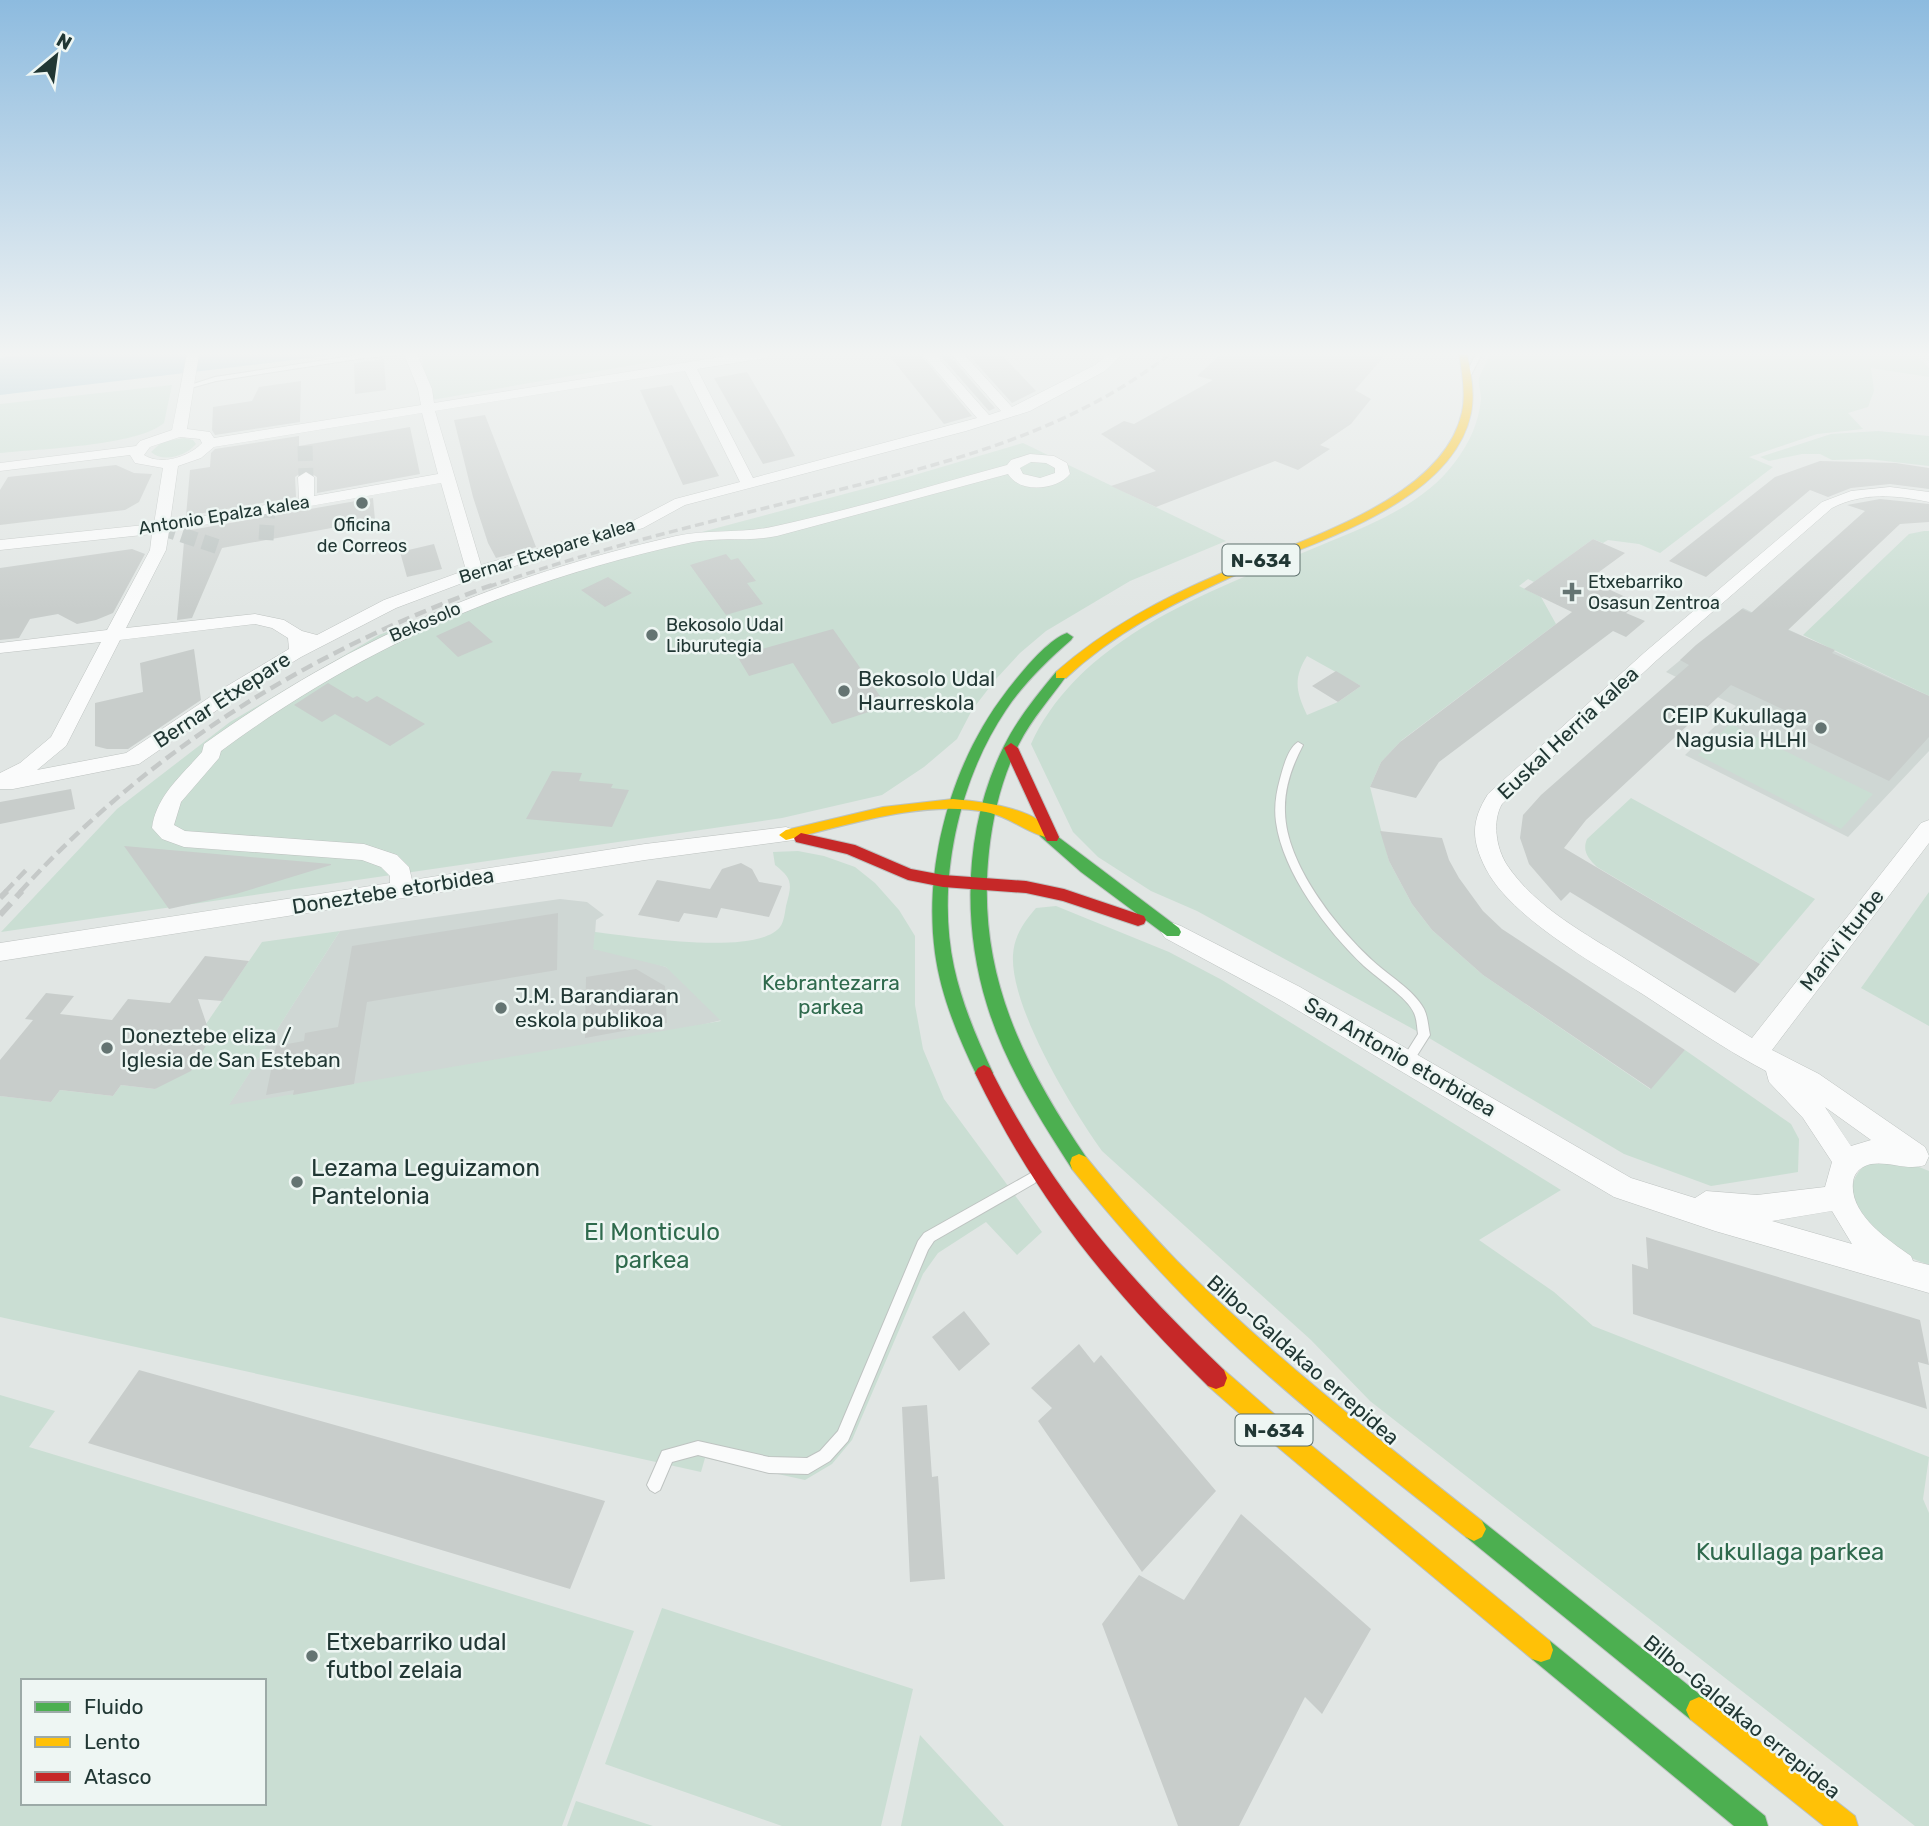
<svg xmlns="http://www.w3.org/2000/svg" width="1929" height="1826" viewBox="0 0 1929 1826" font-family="Rubik,sans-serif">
  <rect width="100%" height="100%" fill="#e1e6e4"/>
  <path fill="#cfd7d4" d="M1743,608L1929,696V751L1848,837L1685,755L1736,706L1666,672Z
    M560,899L587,902L604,915L596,920L594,949L618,952L666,967L686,982L722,1020L652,1037L228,1106L340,931Z"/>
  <path fill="#caded3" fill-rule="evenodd" d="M422,354H697L426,401Z
    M1490,354H1916L1929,368V377L1871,368L1874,391L1868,407L1848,413L1863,429L1817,434L1749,457L1773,467L1660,553L1639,544L1608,540L1603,543L1593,539L1534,582L1528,579L1519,586L1541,597L1556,624L1402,740L1381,762L1370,787L1389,861L1412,904L1432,930L1483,975L1650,1089L1685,1050L1791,1124L1799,1139L1798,1172L1711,1186L1624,1154L1424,1035L1197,911L1151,891L1098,857L1073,832L1031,744C1083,631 1225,586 1331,541C1375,523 1426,502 1455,462C1469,444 1479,422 1481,399C1481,392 1478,385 1479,378C1482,370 1487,362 1490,354ZM1307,656L1361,686L1338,702L1307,715C1296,692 1293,678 1307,656Z
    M172,385L164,423C137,446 38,449 0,453V404Z
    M1878,431L1929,436V466L1868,459L1832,460L1820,454H1802L1769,461L1760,457L1831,434Z
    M184,438L193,440L196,444C186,456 163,463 151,452L162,442Z
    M1023,443L1226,541L1130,581L1046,631L1020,653L996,679L972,710L957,739L924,767L882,795L782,818L1,932L117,809L230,722L379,635L475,598L596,560L901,479Z
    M1924,531H1929V696L1803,635L1909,534Z
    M1730,724L1873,794L1841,829L1698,755Z
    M1631,798L1815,899L1760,964L1597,867C1588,858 1582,851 1587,839Z
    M798,851L824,856L855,867L875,883L899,910L915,936V1005L923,1049L944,1099L1042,1232L1017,1255L986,1222L938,1253L923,1274L852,1440L832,1464L805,1480L705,1458L701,1472L0,1317V1096L51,1102L60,1090L113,1096L121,1085L155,1089L206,1024L262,942L340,931L229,1105L721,1021L666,967L593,949L595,932C631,936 756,957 780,927C784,922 785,912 786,906C792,884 793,879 775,865L773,852Z
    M1929,892V1026L1861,988Z
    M1056,906L1169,952L1222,980L1561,1190L1479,1240L1554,1292L1593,1326L1929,1457L1923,1499L1929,1513V1826H1915L1370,1401L1311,1340L1102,1151C1072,1109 1010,1007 1013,955C1014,936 1024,922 1036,908Z
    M1870,1162L1909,1163L1929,1171V1265C1916,1260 1901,1255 1890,1245C1864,1225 1832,1186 1870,1162Z
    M0,1395L55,1411L29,1447L634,1631L562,1826H0ZM23,1681H264V1803H23Z
    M662,1608L913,1689L881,1826H782L605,1764Z
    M920,1735L1004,1826H901Z
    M576,1801L653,1826H567Z"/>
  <path fill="#a4c6d2" d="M27,354H343L0,395V358Z"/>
  <path fill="#c8cdcb" d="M888,354H920L972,416L944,424Z
    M939,354H948L995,408L989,411Z
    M968,354H1001L1036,391L1012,403Z
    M1221,354H1386L1355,390L1371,399L1351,424L1320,445L1330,449L1298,470L1275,461L1156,507L1111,486L1156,471L1101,434L1124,421L1134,424L1213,380L1197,376Z
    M384,359L386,390L355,394L354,363Z
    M747,372L781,430L795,456L763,464L714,378Z
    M301,381L300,422L215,435L212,430L213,407L252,401L259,387Z
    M672,385L706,451L719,476L683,485L640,390Z
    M485,415L536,547L496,558L488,543L473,497L454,420Z
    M410,427L420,474L317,493V477L305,470L295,477L296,497L186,516L190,470L210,467L211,453L215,449L299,436V446Z
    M1820,461L1896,463L1929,468V489L1890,484L1851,488L1828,497L1810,490L1706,577L1669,561L1775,477Z
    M116,465L134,473L152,474L139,502L125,510L0,525V490L8,477Z
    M373,498L375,520L222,548L192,618L177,620L185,531Z
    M1880,499L1929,504V522L1900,524L1788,630L1835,650L1832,653L1929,696V737L1889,781L1798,737L1812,723L1731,685L1586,820L1564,848L1760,964L1735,993L1570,892L1561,901L1529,864L1520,838L1523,815L1541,795L1689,665L1680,660L1696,645L1742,609L1751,613L1865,511L1847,505Z
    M1593,539L1625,553L1588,580L1639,603L1626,613L1645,621L1626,637L1613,631L1439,762L1416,798L1370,787L1381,762L1400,742L1572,612L1524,589Z
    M434,544L442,569L407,577L400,552Z
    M132,549L145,554L113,613L96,620L77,624L58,614L30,619L19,638L0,640V568Z
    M726,554L731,560L738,558L756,581L747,583L763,604L726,615L690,565Z
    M608,577L632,593L605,607L581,590Z
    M469,621L493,642L458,657L436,636Z
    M833,629L887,706L832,724L793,663L749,676L737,656Z
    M194,649L201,700L128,749H107L95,746V703L143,692L140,663Z
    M1336,671L1361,686L1338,702L1312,686Z
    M328,683L353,698L357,696L367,702L377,696L425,724L390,746L335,714L322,722L294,705Z
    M552,771L582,773L579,781L613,784L611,788L629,790L612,827L526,819Z
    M71,789L75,809L0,824V802Z
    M1380,831L1442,838L1449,860L1459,878L1483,911L1502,929L1685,1050L1651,1089L1483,975L1432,930L1412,904L1389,861Z
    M124,846L331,864V865L236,894L169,909Z
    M741,863L752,869L759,882L782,886L769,917L721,908L717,918L684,913L679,922L638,915L657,880L710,889L722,869Z
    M558,913L557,970L367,1002L354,1084L293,1095L294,1090L266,1095L276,1046L304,1041L305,1033L338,1027L352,946Z
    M205,956L249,961L222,1001L198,999L211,1037L191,1071L155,1089L121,1085L113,1096L60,1090L51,1102L0,1096V1060L33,1020L25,1019L46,993L74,996L60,1014L112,1020L128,999L170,1003Z
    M636,969L665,986L667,1023L585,1038L586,977Z
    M1646,1237L1920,1320L1929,1365L1918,1362L1927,1409L1633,1314L1632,1264L1648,1269Z
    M964,1311L990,1344L959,1371L932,1337Z
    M1079,1344L1094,1363L1101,1355L1216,1491L1142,1572L1038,1421L1052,1408L1031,1388Z
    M139,1370L591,1497L605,1501L570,1589L88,1443Z
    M927,1405L932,1477L938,1476L945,1579L910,1582L902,1407Z
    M1241,1514L1371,1629L1322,1714L1305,1697L1239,1826H1178L1102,1624L1139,1575L1184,1600Z"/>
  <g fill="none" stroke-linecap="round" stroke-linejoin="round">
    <path stroke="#bbc3c1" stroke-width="15" stroke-dasharray="15 7" stroke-linecap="butt" d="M305,446L306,477
      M161,528L222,548
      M266,540L268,509"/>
    <defs>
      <path id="lane" d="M364,354H408L364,358L216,381L187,389L184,387L215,377Z
        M1476,354H1482L1471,375H1467L1466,374Z
        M1298,742L1303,745C1292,766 1284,788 1285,812C1286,864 1336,927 1373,961C1389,976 1413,989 1424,1009C1428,1017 1428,1026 1430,1035L1411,1065L1407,1066L1403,1065L1401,1061L1418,1034C1417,1028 1417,1019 1414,1013C1408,998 1377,978 1364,966C1327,931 1283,873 1276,822C1274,807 1276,793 1280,779C1283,768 1288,748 1298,742Z
        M1031,1173L1035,1175L1037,1179L1035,1183L934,1241L928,1250L848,1441L830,1461L808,1474L769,1473L698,1455L672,1462L660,1490L655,1493L650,1490L647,1485L662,1451L698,1441L769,1457L807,1458L820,1451L838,1431L918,1241L924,1233Z"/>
      <path id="street" d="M187,354H199L187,429L210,432L214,438L421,405L418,389L404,354H417L432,389L434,403L739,354H771L765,358L697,369L753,478L977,418L922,354H935L989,415L1001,411L951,354H964L1012,407L1095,365L1109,354H1123L1105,371L1030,411L966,431L685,505L643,528L481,576L396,608L301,657L236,697L139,764L13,789H0V773L20,763L51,737L101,642L0,653V643L107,630L150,550L152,534L0,550V540L154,524L163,468L135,463L130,455L0,471V463L136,446L140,441L172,430ZM685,371L740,482L675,499L631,522L481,565L435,411ZM422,413L438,474L314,496V477L306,472L298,477L299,499L170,522L178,466L201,458L214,447ZM180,437L200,439L202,443C189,457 161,466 144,455L150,447ZM441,483L466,570L384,600L317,635L302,631L284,620L255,614L126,628L166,550L169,531ZM255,624L272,628L288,638L289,649L222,689L126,753L37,770L66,746L120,640Z
        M1030,454L1054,456L1067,463L1070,474C1057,490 1020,494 1008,474L777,536C749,542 720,537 693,542C519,579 364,645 221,751L219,758L181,802L174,825L185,831L364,844L397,855L409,867L412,880L645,844L786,827L794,830L797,835L794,840L645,860L0,961V943L390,883V876L381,867L362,860L184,847L162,839L152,828C156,796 182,775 202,752L204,744C353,637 497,577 676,536C709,529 743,534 776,526C854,509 930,486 1007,465L1011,460ZM1031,462L1046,463L1055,468V473L1040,478L1023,474L1020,468Z
        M1890,487L1929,492V502C1896,495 1863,492 1832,508L1657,660L1502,804C1492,821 1496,848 1507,865C1536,908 1586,934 1629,961C1670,987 1711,1013 1752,1038L1921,823L1929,820V843L1772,1050L1819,1074L1925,1147L1929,1156L1925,1165C1908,1171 1889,1161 1871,1164C1862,1166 1854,1172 1853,1182C1849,1214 1888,1240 1911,1256L1913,1261L1929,1265V1293L1715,1231L1614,1197L1282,1001L1165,938L1161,932L1165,926L1173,923L1181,926L1300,987L1631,1178L1695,1198L1706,1191L1757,1195L1825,1187L1832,1162L1803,1118L1769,1082L1766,1071C1724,1049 1684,1021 1644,995C1597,965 1511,918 1486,869C1471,840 1471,821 1488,794L1645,652L1822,502L1851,491ZM1825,1107L1871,1140L1851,1146ZM1832,1211L1852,1244L1772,1221Z"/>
      <path id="fast" d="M1067,633L1073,637L1071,640C1047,661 1024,683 1006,710C958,781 936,884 954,967C962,1004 977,1039 993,1073L990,1078L984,1081L978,1078C959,1039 941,997 935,953C923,864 952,762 1006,692C1019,675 1047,640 1067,633Z
        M1061,671L1067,675C1051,698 1032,718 1019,744C1002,777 993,815 989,851C976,970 1021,1061 1086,1157L1088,1163L1086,1169L1079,1172L1072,1169C1039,1118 1005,1064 987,1005C961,921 965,824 1004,746C1018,718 1037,695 1056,672Z
        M1045,827L1179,928L1181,932L1179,936H1167L1081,872L1040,836L1038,832Z
        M1474,1517L1482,1521L1708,1701L1712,1710L1708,1719L1699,1723L1690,1719L1466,1537L1462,1529L1466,1521Z
        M1541,1638L1550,1641L1765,1816L1768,1826H1734L1532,1659L1529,1650L1532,1641Z"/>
      <path id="slow" d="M1459,354H1467C1471,373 1475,393 1471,413C1452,506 1304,545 1229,578C1170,605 1114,633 1066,678H1056V672C1106,628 1163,598 1224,572C1297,541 1443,501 1462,412C1466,393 1462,373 1459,354Z
        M953,799C982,802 1033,807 1052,832L1045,837C1024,831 1010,817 986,812C921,800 849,825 786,840L779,835L786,830L883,807Z
        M1079,1154L1086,1157C1115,1193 1145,1228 1177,1261C1272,1356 1377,1438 1482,1521L1486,1529L1482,1537L1474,1541L1466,1537C1378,1467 1289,1398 1208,1320C1159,1273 1115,1222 1072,1169L1070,1163L1072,1157Z
        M1216,1367L1224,1370L1296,1433L1550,1641L1553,1650L1550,1659L1541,1662L1532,1659L1280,1449L1208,1386L1205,1378L1208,1370Z
        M1699,1697L1708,1701L1855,1816L1858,1826H1824L1690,1719L1686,1710L1690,1701Z"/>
      <path id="jam" d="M1011,743L1018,748L1059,837L1057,841H1047L1045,837L1004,748Z
        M801,833L855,845L911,869L943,875L1026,881L1064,889L1144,916L1146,920L1144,924L1138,926L1063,901L1026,893L943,887L908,880L847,854L796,842L794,838Z
        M984,1065L990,1068C1052,1191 1125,1275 1224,1370L1227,1378L1224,1386L1216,1389L1208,1386C1108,1287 1037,1201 975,1073L978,1068Z"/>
    </defs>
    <use href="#lane" stroke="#bec3c1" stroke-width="2"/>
    <use href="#street" stroke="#bec3c1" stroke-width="1"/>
    <use href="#fast" stroke="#bcc3c1" stroke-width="2"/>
    <use href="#slow" stroke="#bcc3c1" stroke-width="2"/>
    <use href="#jam" stroke="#bcc3c1" stroke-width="2"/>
    <use href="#lane" fill="#fafbfb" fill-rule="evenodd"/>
    <use href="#street" fill="#fafbfb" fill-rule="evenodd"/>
    <use href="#fast" fill="#4caf50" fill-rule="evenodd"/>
    <use href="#slow" fill="#ffc107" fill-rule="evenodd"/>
    <use href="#jam" fill="#c62828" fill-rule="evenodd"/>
    <path stroke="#c5c9c8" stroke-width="3.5" stroke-dasharray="9 4.5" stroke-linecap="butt" d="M488,587C594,549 705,523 814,496C942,464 1064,436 1170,354"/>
    <path stroke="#c5c9c8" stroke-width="4.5" stroke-dasharray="12 6" stroke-linecap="butt" d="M5,892L27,869
      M20,892C151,748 310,651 492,585"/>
    <path stroke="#c5c9c8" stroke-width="6" stroke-dasharray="16 8" stroke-linecap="butt" d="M0,898L7,891
      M0,915L22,891"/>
  </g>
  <linearGradient id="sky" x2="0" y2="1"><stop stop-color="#8dbbdf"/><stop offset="0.58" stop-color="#f2f4f3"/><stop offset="1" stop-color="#f2f4f3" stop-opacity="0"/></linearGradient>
  <rect width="1929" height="610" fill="url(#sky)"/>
  <g fill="#647472" stroke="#eef6f3" stroke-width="2.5">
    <circle cx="362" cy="503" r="7"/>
    <path d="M1568.5 581.5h7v7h7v7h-7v7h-7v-7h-7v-7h7z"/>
    <circle cx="652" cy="635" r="7"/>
    <circle cx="844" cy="691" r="7"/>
    <circle cx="1821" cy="728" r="7"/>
    <circle cx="501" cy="1008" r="7"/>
    <circle cx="107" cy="1048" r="7"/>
    <circle cx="297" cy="1182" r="7"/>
    <circle cx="312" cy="1656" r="7"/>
  </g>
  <g text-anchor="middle" stroke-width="5" stroke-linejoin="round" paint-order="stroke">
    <g font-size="18" fill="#213734" stroke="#eef6f3">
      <text transform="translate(224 515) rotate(-9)" y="6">Antonio Epalza kalea</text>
      <text transform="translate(547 551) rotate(-17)" y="6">Bernar Etxepare kalea</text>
      <text transform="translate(425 622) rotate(-23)" y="6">Bekosolo</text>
    </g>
    <g font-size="18" fill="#213734" stroke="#eef6f3" text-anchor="start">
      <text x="362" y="531" text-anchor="middle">Oficina<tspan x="362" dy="21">de Correos</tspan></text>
      <text x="1588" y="588">Etxebarriko<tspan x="1588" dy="21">Osasun Zentroa</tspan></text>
      <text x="666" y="631">Bekosolo Udal<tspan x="666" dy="21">Liburutegia</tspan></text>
    </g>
    <g fill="#eef6f3" stroke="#5e706d" stroke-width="2">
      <rect x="1222.5" y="544.5" width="77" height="31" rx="5"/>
      <rect x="1235.5" y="1414.5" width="77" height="31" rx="5"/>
    </g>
    <g font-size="19" font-weight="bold" fill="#213734">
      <text x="1261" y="567">N-634</text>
      <text x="1274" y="1437">N-634</text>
    </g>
    <g font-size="21" fill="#213734" stroke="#eef6f3" text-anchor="start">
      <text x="858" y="686">Bekosolo Udal<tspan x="858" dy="24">Haurreskola</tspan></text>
      <text x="1807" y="723" text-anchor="end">CEIP Kukullaga<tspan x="1807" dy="24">Nagusia HLHI</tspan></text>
      <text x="515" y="1003">J.M. Barandiaran<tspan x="515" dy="24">eskola publikoa</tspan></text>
      <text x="121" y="1043">Doneztebe eliza /<tspan x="121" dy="24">Iglesia de San Esteban</tspan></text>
    </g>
    <g font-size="21" fill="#213734" stroke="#eef6f3">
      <text transform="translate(222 700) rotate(-33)" y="7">Bernar Etxepare</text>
      <text transform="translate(1568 733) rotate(-43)" y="7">Euskal Herria kalea</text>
      <text transform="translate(393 891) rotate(-9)" y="7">Doneztebe etorbidea</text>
      <text transform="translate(1842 940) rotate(-52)" y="7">Marivi Iturbe</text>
      <text transform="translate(1400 1057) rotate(30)" y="7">San Antonio etorbidea</text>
      <text transform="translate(1303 1360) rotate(41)" y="7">Bilbo-Galdakao errepidea</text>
      <text transform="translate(1742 1717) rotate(39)" y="7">Bilbo-Galdakao errepidea</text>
    </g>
    <g font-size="21" fill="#2f6a4d" stroke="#eef6f3">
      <text x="831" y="990">Kebrantezarra<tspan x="831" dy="24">parkea</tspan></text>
    </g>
    <g font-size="24" fill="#213734" stroke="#eef6f3" text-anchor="start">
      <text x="311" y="1176">Lezama Leguizamon<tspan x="311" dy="28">Pantelonia</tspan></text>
      <text x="326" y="1650">Etxebarriko udal<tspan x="326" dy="28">futbol zelaia</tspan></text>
    </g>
    <g font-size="24" fill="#2f6a4d" stroke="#eef6f3">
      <text x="652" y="1240">El Monticulo<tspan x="652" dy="28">parkea</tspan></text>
      <text x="1790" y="1560">Kukullaga parkea</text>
    </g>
  </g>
  <rect x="21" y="1679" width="245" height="126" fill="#eef6f3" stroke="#9caaa7" stroke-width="2"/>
  <rect x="35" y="1702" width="35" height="10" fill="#4caf50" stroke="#9caaa7" stroke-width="2"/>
  <text x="84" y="1714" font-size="21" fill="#213734">Fluido</text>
  <rect x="35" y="1737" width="35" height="10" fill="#ffc107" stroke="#9caaa7" stroke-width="2"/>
  <text x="84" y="1749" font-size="21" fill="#213734">Lento</text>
  <rect x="35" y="1772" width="35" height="10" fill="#c62828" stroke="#9caaa7" stroke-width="2"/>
  <text x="84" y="1784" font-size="21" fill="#213734">Atasco</text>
  <g transform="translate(56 56) rotate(29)" stroke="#eef6f3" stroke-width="5" paint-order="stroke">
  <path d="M0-5L12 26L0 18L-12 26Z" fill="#213734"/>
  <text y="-10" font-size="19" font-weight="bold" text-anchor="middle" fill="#213734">N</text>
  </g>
</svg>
